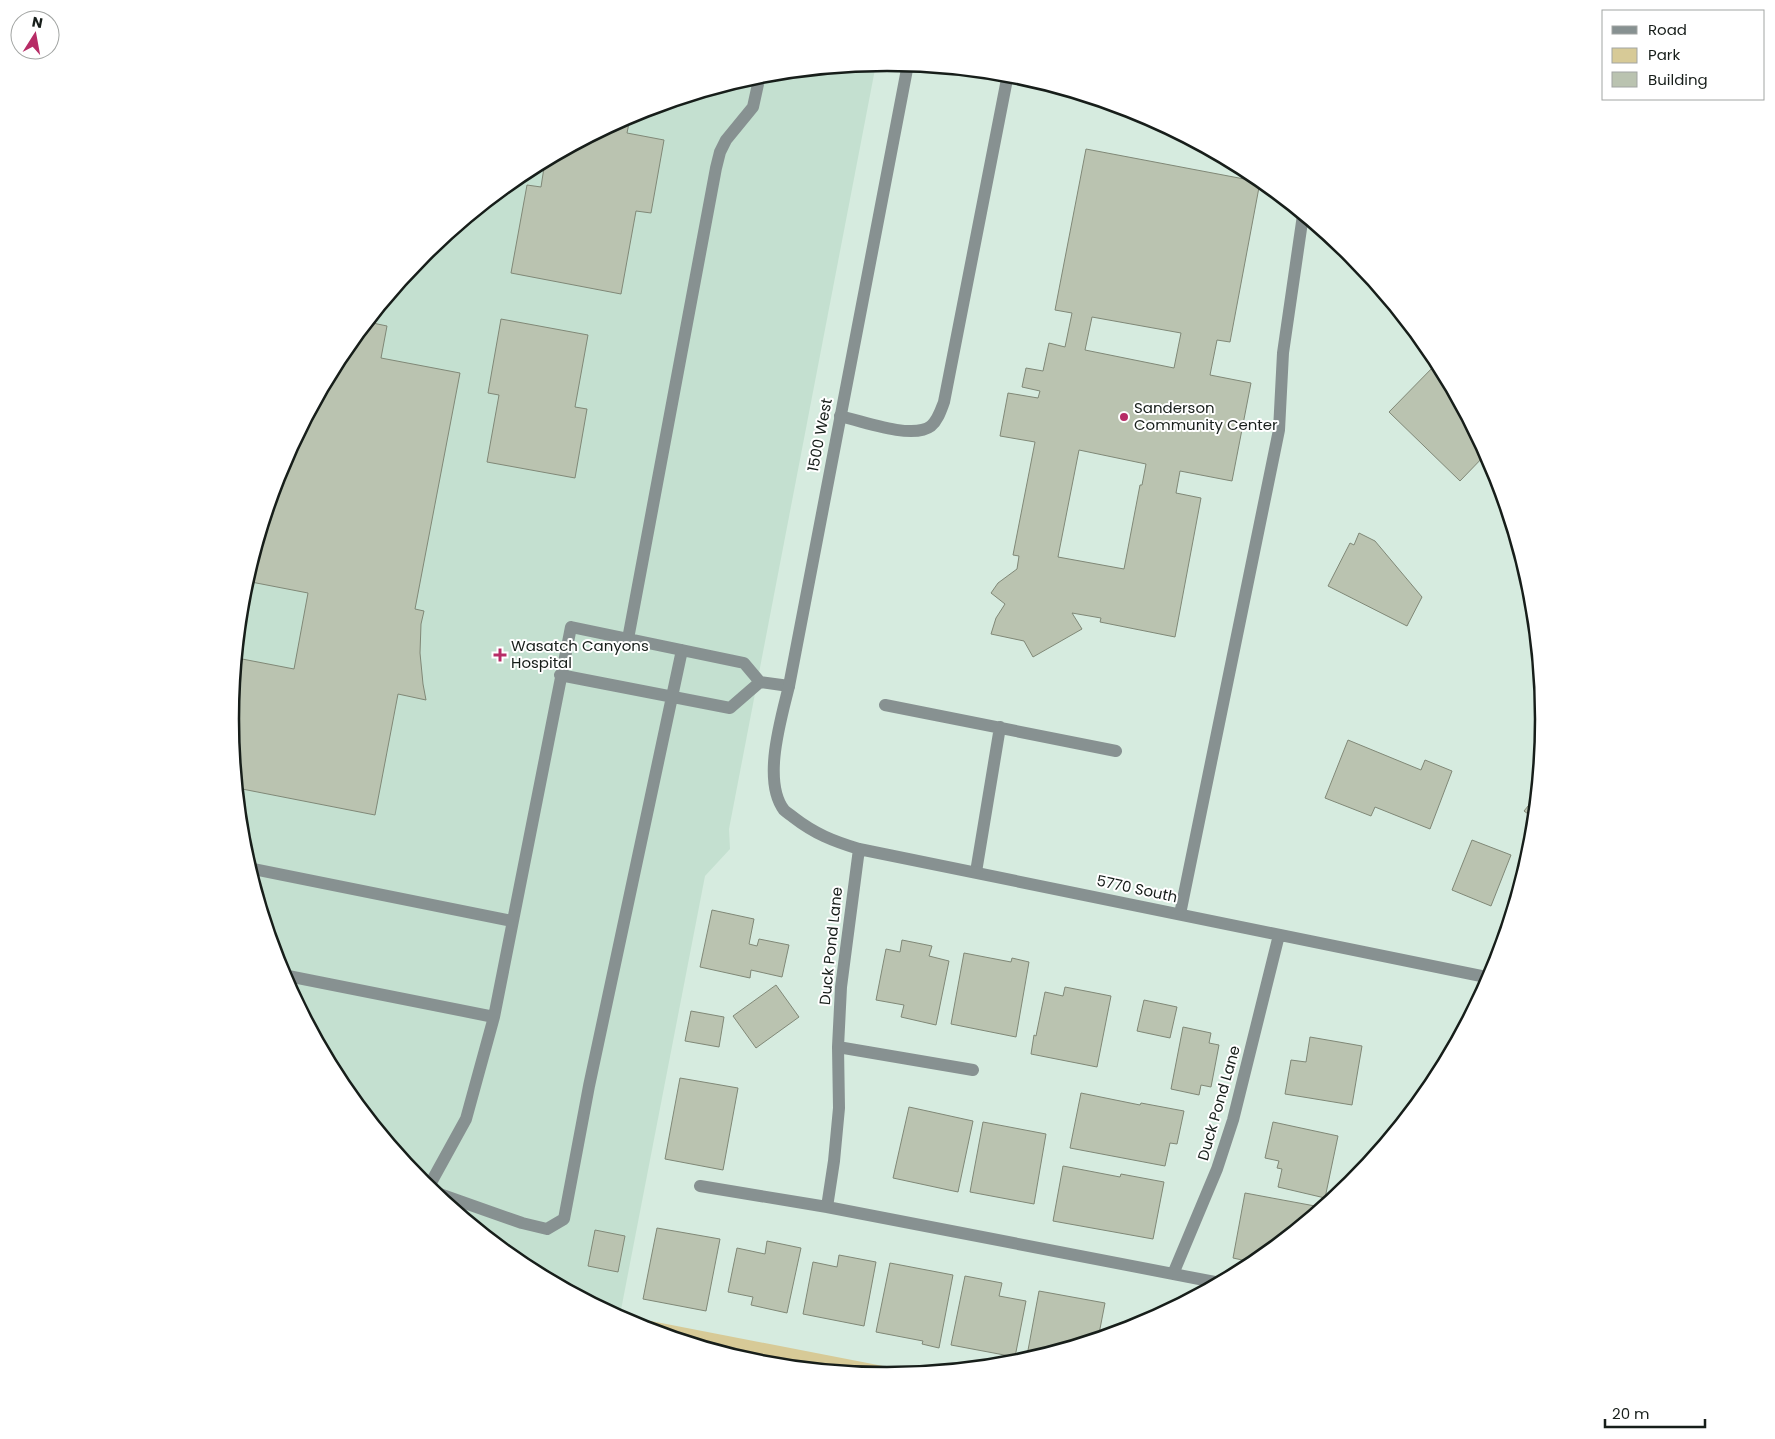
<svg xmlns="http://www.w3.org/2000/svg" width="1775" height="1439" viewBox="0 0 1775 1439" font-family="Poppins,sans-serif">
  <rect width="100%" height="100%" fill="#d6ebdf"/>
  <path fill="#c4e0d0" d="M876,64L729,829L730,849L705,876L620,1315L612,1314L522,1266L423,1184L341,1084L280,971L243,847L231,719L243,591L281,468L341,354L423,255L523,173L636,112L760,75Z"/>
  <path fill="#d7ca97" d="M612,1314L620,1315L919,1373L887,1376L759,1364L636,1326Z"/>
  <path fill="#bac3b0" stroke="#808877" fill-rule="evenodd" d="M619,121L629,123L627,133L664,140L651,213L636,211L621,294L511,273L527,185L541,187L545,161Z
    M1086,149L1260,182L1230,342L1217,340L1210,375L1251,383L1232,481L1180,471L1176,493L1201,498L1175,637L1100,622L1101,618L1072,613L1082,629L1033,657L1024,641L991,634L996,618L1005,604L991,593L998,583L1017,569L1019,556L1013,555L1035,442L1000,436L1008,393L1038,398L1040,391L1022,387L1026,368L1043,371L1049,343L1065,347L1072,313L1055,310ZM1092,317L1181,333L1174,368L1085,350ZM1079,450L1146,464L1142,485H1140L1124,569L1058,557Z
    M501,319L588,335L575,407L587,409L575,478L487,462L499,395L488,393Z
    M368,322L387,326L381,358L460,373L415,609L424,611L421,624L420,653L423,684L426,700L398,694L375,815L237,788L231,719L237,658L294,669L308,593L246,581L281,468L341,354Z
    M1438,362L1487,453L1460,481L1389,412Z
    M1359,533L1375,541L1422,597L1407,626L1328,586L1350,543L1354,545Z
    M1348,740L1421,770L1425,760L1452,771L1430,829L1375,807L1371,816L1325,798Z
    M1537,795L1535,819L1524,811Z
    M1472,840L1511,855L1491,906L1452,890Z
    M712,910L754,919L749,944L757,946L759,939L789,945L782,977L751,970L750,978L700,967Z
    M902,940L932,946L929,956L949,961L936,1025L901,1017L904,1005L876,1000L886,949L900,952Z
    M964,953L1011,962L1012,958L1029,962L1016,1037L951,1024Z
    M776,985L799,1017L756,1048L733,1016Z
    M1065,987L1111,996L1097,1067L1031,1054L1034,1035L1036,1036L1045,992L1063,996Z
    M1144,1000L1177,1007L1170,1038L1137,1031Z
    M691,1011L724,1017L719,1047L685,1041Z
    M1183,1027L1211,1033L1209,1043L1219,1045L1211,1087L1201,1085L1199,1095L1171,1089Z
    M1310,1037L1362,1046L1352,1105L1285,1094L1291,1060L1306,1062Z
    M680,1078L738,1088L723,1170L665,1159Z
    M1081,1093L1140,1105L1141,1103L1184,1111L1177,1144L1170,1143L1165,1166L1070,1148Z
    M909,1107L973,1121L958,1192L893,1178Z
    M1396,1120L1404,1121L1393,1134Z
    M983,1122L1046,1134L1034,1204L970,1192Z
    M1273,1122L1338,1136L1325,1198L1278,1187L1282,1169L1277,1168L1279,1161L1265,1158Z
    M1063,1166L1120,1177L1121,1174L1164,1182L1153,1239L1053,1221Z
    M1245,1193L1315,1206L1314,1216L1256,1263L1233,1258Z
    M657,1228L720,1239L706,1311L643,1299Z
    M595,1230L625,1236L618,1272L588,1266Z
    M767,1241L801,1248L787,1313L751,1305L753,1297L728,1292L737,1248L765,1254Z
    M839,1255L876,1262L864,1326L803,1314L813,1262L837,1267Z
    M890,1263L953,1275L939,1348L922,1344L923,1341L876,1332Z
    M965,1276L1002,1283L999,1296L1026,1301L1015,1357L951,1345Z
    M1039,1291L1105,1303L1098,1339L1026,1361Z"/>
  <g fill="none" stroke-linecap="round" stroke-linejoin="round">
    <path stroke="#879191" stroke-width="12" d="M840,416C861,421 913,440 931,426C938,420 941,410 944,402L1008,74
      M628,639L716,168L720,152L726,140L753,107L760,75
      M560,675L730,708L760,682
      M885,705L1116,751
      M249,868L512,921
      M976,872L1000,727
      M1180,914L1279,430L1283,353L1303,215
      M283,975L494,1017L571,627L744,663L760,682L789,686
      M428,1188L466,1119L494,1017
      M431,1191L522,1223L547,1229L564,1219L589,1086L682,650"/>
    <path stroke="#879191" stroke-width="12" d="M908,64L789,686C781,719 762,781 784,810C787,813 791,815 793,817C815,834 833,841 859,849L1491,978
      M838,1047L973,1070
      M700,1186L827,1207L1220,1283
      M827,1207L834,1161L839,1108L838,1047L841,987L859,849
      M1173,1274L1217,1169L1233,1120L1279,935"/>
  </g>
  <g fill="#b72c66" stroke="#fff" stroke-width="2">
    <circle cx="1124" cy="417" r="5"/>
    <path d="M497.5 647.5h5v5h5v5h-5v5h-5v-5h-5v-5h5z"/>
  </g>
  <g text-anchor="middle" stroke-width="4" stroke-linejoin="round" paint-order="stroke">
    <g font-size="15" fill="#171e1a" stroke="#fff" text-anchor="start">
      <text x="1134" y="413">Sanderson<tspan x="1134" dy="17">Community Center</tspan></text>
      <text x="511" y="651">Wasatch Canyons<tspan x="511" dy="17">Hospital</tspan></text>
    </g>
    <g font-size="15" fill="#171e1a" stroke="#fff">
      <text transform="translate(820 435) rotate(-79)" y="5">1500 West</text>
      <text transform="translate(1137 889) rotate(12)" y="5">5770 South</text>
      <text transform="translate(831 946) rotate(-84)" y="5">Duck Pond Lane</text>
      <text transform="translate(1219 1103) rotate(-74)" y="5">Duck Pond Lane</text>
    </g>
  </g>
  <path d="M0 0H1775V1439H0ZM239 719a648 648 0 1 1 1296 0a648 648 0 1 1-1296 0Z" fill="#fff" fill-rule="evenodd"/>
  <path fill="none" stroke="#171e1a" stroke-width="2.5" d="M239 719a648 648 0 1 1 1296 0a648 648 0 1 1-1296 0Z"/>
  <rect x="1602" y="10" width="162" height="90" fill="#ffffff" stroke="#a2a5a3"/>
  <rect x="1612" y="26" width="25" height="8" fill="#879191" stroke="#a2a5a3"/>
  <text x="1648" y="35" font-size="15" fill="#171e1a">Road</text>
  <rect x="1612" y="48" width="25" height="15" fill="#d7ca97" stroke="#a2a5a3"/>
  <text x="1648" y="60" font-size="15" fill="#171e1a">Park</text>
  <rect x="1612" y="72" width="25" height="15" fill="#bac3b0" stroke="#a2a5a3"/>
  <text x="1648" y="85" font-size="15" fill="#171e1a">Building</text>
  <g transform="translate(35 35) rotate(11)"><circle r="24" fill="#ffffff" stroke="#a2a5a3"/>
  <path d="M0-4L9 19L0 12L-9 19Z" fill="#b72c66"/>
  <text y="-8" font-size="14" font-weight="bold" text-anchor="middle" fill="#171e1a">N</text>
  </g>
  <path d="M1605 1419v8h100v-8" fill="none" stroke="#171e1a" stroke-width="2.5"/>
  <text x="1612" y="1419" font-size="15" fill="#171e1a" stroke="#ffffff" stroke-width="4" paint-order="stroke">20 m</text>
</svg>
